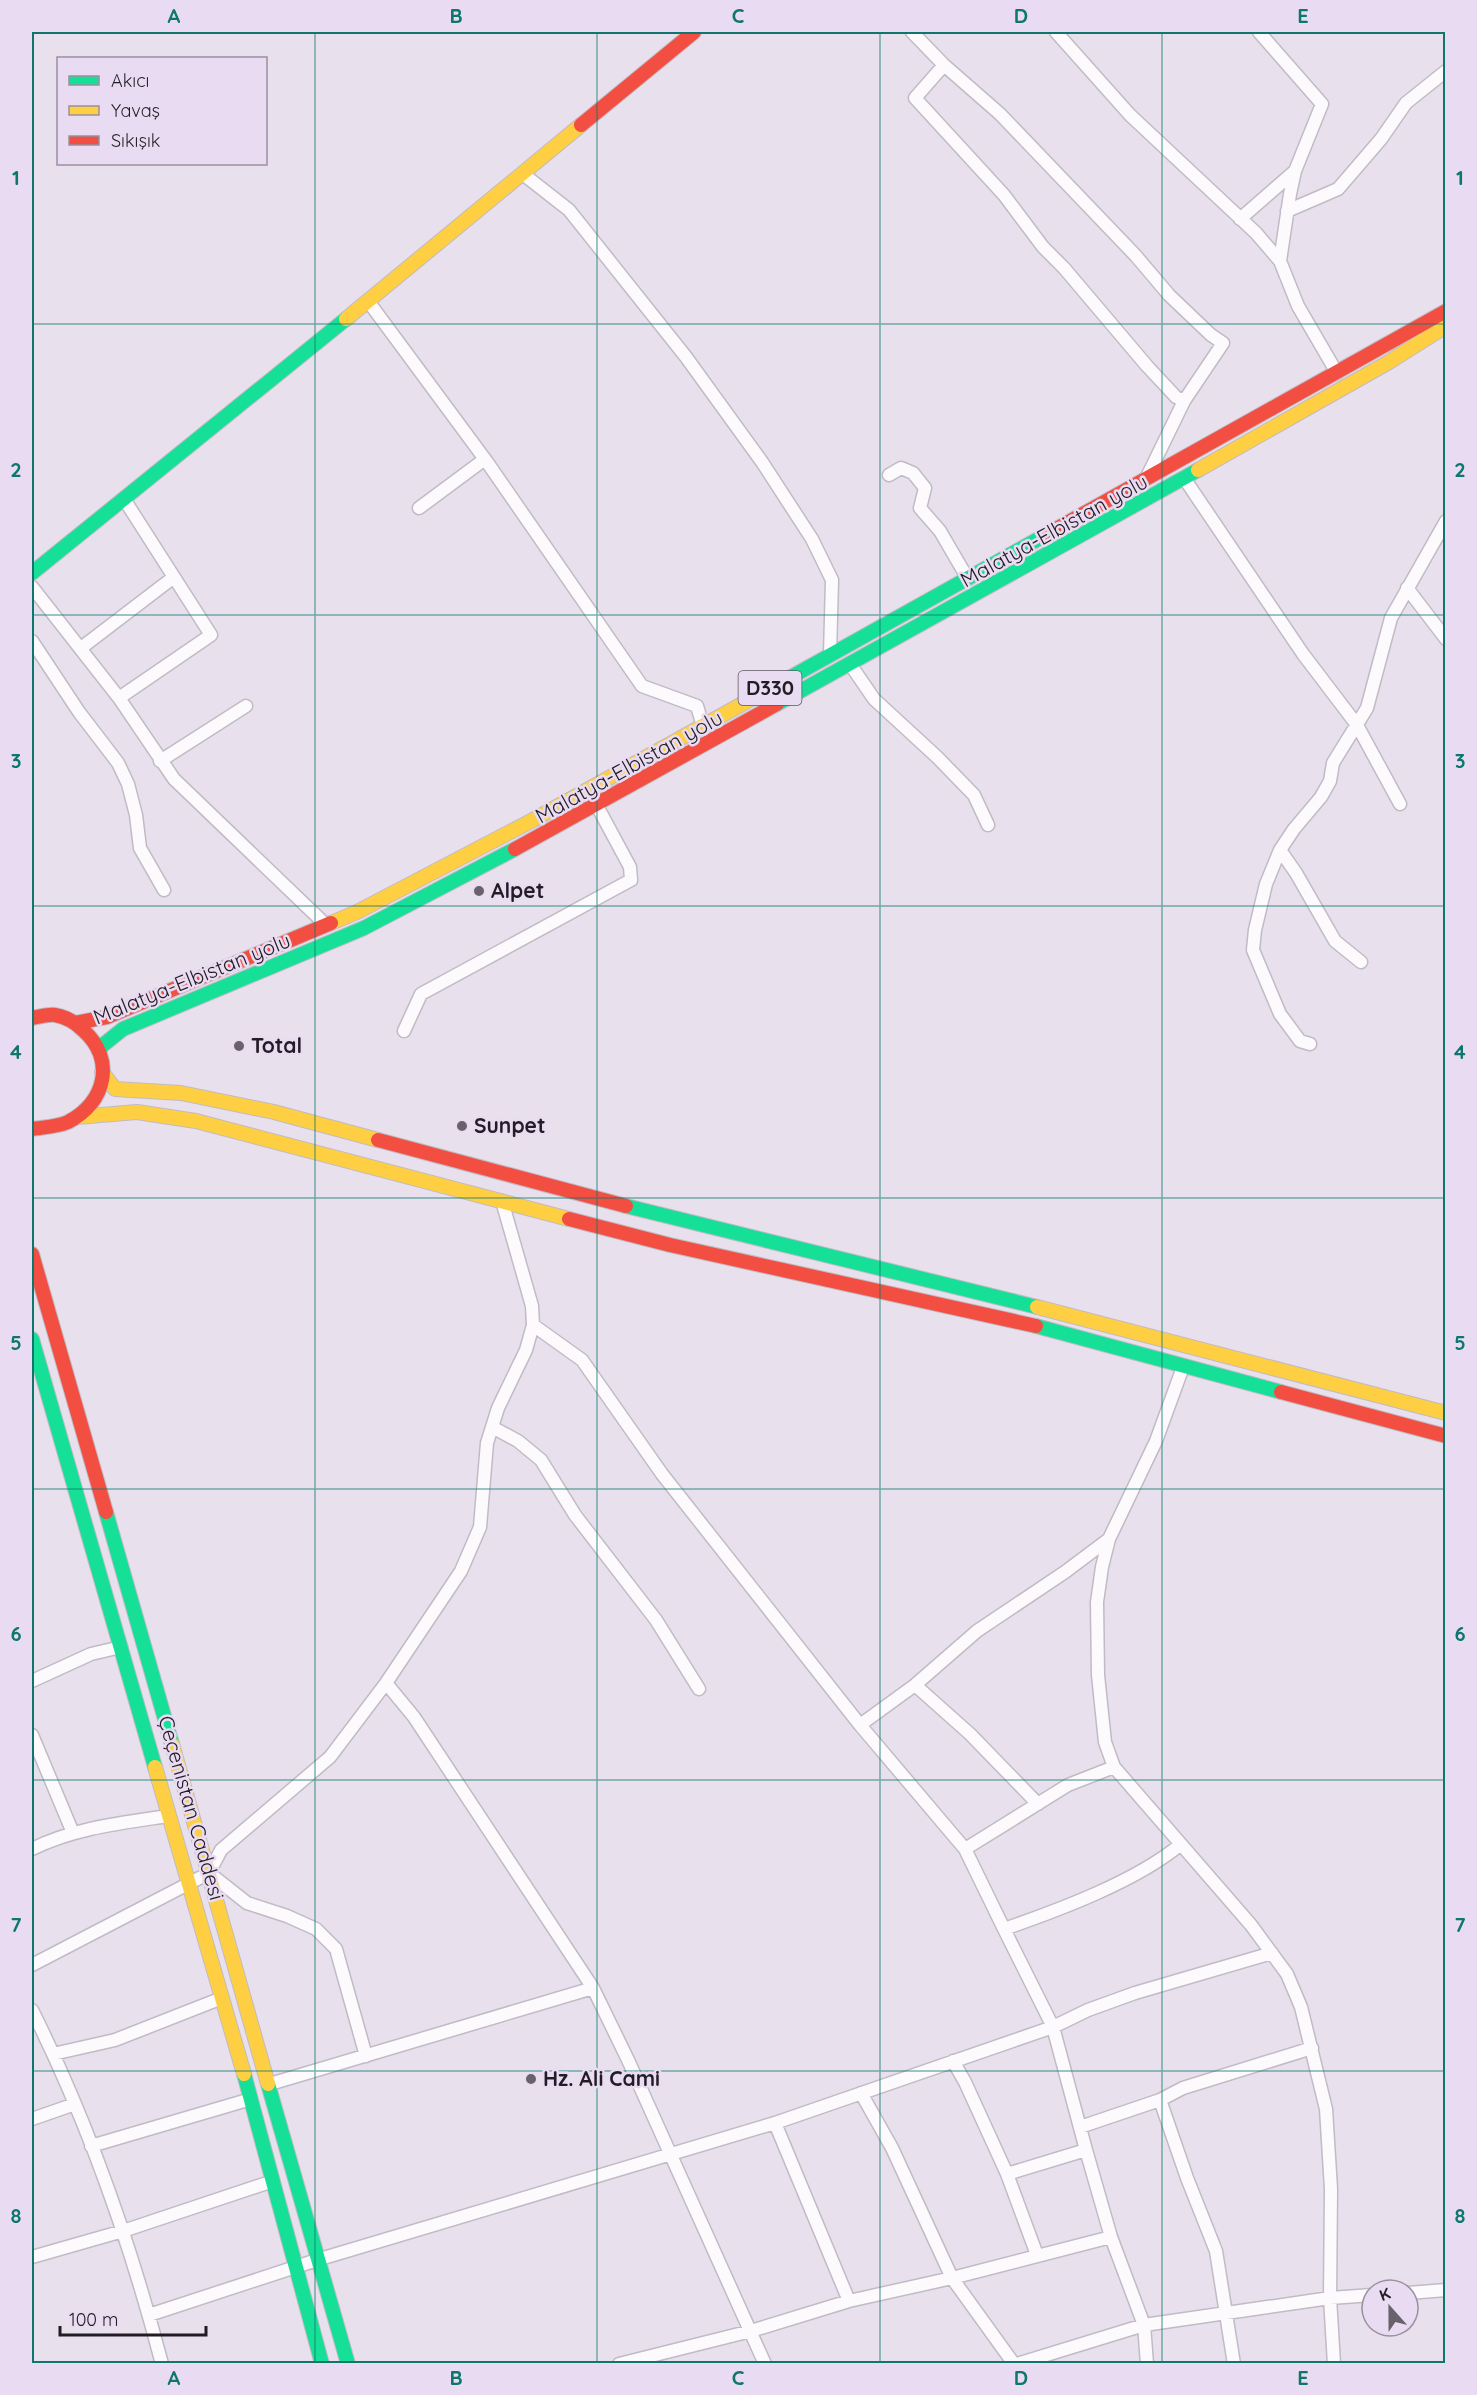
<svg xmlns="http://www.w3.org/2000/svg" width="1477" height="2395" viewBox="0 0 1477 2395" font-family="Quicksand,sans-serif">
  <rect width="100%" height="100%" fill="#e8e1ed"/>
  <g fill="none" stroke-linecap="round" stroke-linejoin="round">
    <defs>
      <path id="street" d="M912,32L944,65L1000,114L1136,256L1169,295L1211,335L1223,343L1184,401L1146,479
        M1056,32L1130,115L1256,233L1280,261
        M1259,32L1322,104L1295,171L1290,194L1280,261L1298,306L1337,373
        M944,65L915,98L1004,195L1043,247L1064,268L1147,366L1176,397L1184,401
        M523,174L569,210L686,357L762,462L812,539L832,580L830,655
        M1287,211L1338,189L1381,139L1406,103L1446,71
        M1240,219L1295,171
        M368,301L487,462L642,686L697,706L703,726
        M889,475L901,468L913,473L925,488L920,508L940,531L968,579
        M1184,478L1303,654L1357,725L1400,804
        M419,508L485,459
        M32,587L119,698L174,779L326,925
        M1407,588L1446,639
        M32,641L79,712L118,763L128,784L136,815L140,848L164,890
        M81,648L174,577
        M850,664L874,699L937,757L974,795L988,825
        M119,698L211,635L124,499
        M160,761L246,706
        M1280,850L1296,873L1335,941L1361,962
        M404,1031L421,994L631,880L630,867L596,804
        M1310,1044L1300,1041L1280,1014L1253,950L1255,930L1266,884L1280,850L1294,829L1321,797L1330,781L1333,763L1367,708L1391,618L1446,521
        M533,1325L582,1360L662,1474L860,1725L965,1849L1068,1785L1114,1767
        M1183,1367L1156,1441L1109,1539L1102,1567L1097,1602L1098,1675L1105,1742L1114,1767L1251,1925L1287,1974L1301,2007L1326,2109L1331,2189L1330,2298L1334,2364
        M492,1427L518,1441L541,1460L575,1515L656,1620L699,1689
        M32,1681L91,1654L121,1647
        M386,1683L414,1717L593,1988L628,2060L765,2364
        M915,1685L970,1734L1038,1804
        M860,1725L915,1685L977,1631L1065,1572L1109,1539
        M32,1735L73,1833
        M32,1849C74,1828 121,1823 168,1816
        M965,1849L1004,1929C1059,1910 1137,1881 1181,1844
        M209,1873L247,1903L287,1916L316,1929L336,1949L366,2056
        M1004,1929L1053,2027L1086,2150
        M32,1965L209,1873L221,1850L330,1757L386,1683L461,1571L480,1527L487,1443L498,1408L526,1350L533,1325L532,1306L502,1201
        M32,2010C88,2122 130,2242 162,2364
        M53,2054L115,2040L222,1998
        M953,2061L965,2082L1007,2174L1037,2255
        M270,2084L593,1988
        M861,2093L892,2148L952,2278L1014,2364
        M32,2119L75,2104
        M775,2123L1053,2027L1088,2010L1135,1993L1272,1953
        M1080,2127L1160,2100
        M91,2146L251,2099
        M1007,2174L1086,2150L1111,2237L1144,2325L1147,2364
        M32,2257L123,2231L273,2181
        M1408,2293L1446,2290
        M149,2315L320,2259L775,2123L849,2301
        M619,2364L751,2331L849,2301L952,2278L1111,2237
        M1017,2364L1144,2325L1330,2298L1372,2295
        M1234,2364L1216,2251L1187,2178L1160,2100L1183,2088L1312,2048"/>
      <path id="fast" d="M32,573L346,319
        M782,682L1049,533
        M777,704L1198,470
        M98,1049L123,1029L364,928L515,849
        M626,1206L1037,1307
        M1036,1326L1281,1392
        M32,1339L155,1767
        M106,1512L172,1744
        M244,2074L322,2364
        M268,2084L348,2364"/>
      <path id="slow" d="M346,319L581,125
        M1198,470L1389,362L1446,326
        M331,923L357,912L533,820L782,682
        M102,1072L115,1089L181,1093L274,1112L378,1140
        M77,1117L137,1112L196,1121L569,1219
        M1037,1307L1446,1413
        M172,1744L268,2084
        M155,1767L244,2074"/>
      <path id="jam" d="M581,125L694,32
        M1049,533L1446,311
        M515,849L777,704
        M32,1018C39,1017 48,1014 55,1015C66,1017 76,1023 83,1030C116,1059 106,1103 68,1122C57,1127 44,1127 32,1129
        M75,1023L107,1017L331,923
        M378,1140L626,1206
        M569,1219L670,1245L1036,1326
        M32,1254L106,1512
        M1281,1392L1446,1436"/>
    </defs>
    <use href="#street" stroke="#c0bbc4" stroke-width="15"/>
    <use href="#fast" stroke="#c0bbc4" stroke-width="16"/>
    <use href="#slow" stroke="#c0bbc4" stroke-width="16"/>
    <use href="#jam" stroke="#c0bbc4" stroke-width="16"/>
    <use href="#street" stroke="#fcfafc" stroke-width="12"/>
    <use href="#fast" stroke="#16e098" stroke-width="14"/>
    <use href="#slow" stroke="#ffcf43" stroke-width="14"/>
    <use href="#jam" stroke="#f24e42" stroke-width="14"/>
  </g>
  <path fill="none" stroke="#0f766e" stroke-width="1.5" stroke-opacity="0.55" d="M315,32V2364M597,32V2364M880,32V2364M1162,32V2364M32,324H1446M32,615H1446M32,906H1446M32,1198H1446M32,1489H1446M32,1780H1446M32,2071H1446"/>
  <g fill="#67626b" stroke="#e9dcf2" stroke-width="2">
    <circle cx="479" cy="891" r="6"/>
    <circle cx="239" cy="1046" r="6"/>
    <circle cx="462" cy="1126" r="6"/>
    <circle cx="531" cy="2079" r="6"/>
  </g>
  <g text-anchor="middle" stroke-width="5" stroke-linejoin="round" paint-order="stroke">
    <rect fill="#e9dcf2" stroke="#5e5662" stroke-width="1.5" x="738.5" y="671" width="63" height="34" rx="4.5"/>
    <g font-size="20" font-weight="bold" fill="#221d25">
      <text x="770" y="695">D330</text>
    </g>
    <g font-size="21" fill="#221d25" stroke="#e9dcf2">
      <text transform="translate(1054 531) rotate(-29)" y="7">Malatya-Elbistan yolu</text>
      <text transform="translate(629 767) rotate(-29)" y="7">Malatya-Elbistan yolu</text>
      <text transform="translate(192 979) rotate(-22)" y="7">Malatya-Elbistan yolu</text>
      <text transform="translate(191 1808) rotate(74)" y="7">Çeçenistan Caddesi</text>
    </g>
    <g font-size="21" font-weight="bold" fill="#221d25" stroke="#e9dcf2" text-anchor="start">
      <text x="491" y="898">Alpet</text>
      <text x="251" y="1053">Total</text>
      <text x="474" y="1133">Sunpet</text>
      <text x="543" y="2086">Hz. Ali Cami</text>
    </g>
  </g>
  <rect width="1477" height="2395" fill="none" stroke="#e9dcf2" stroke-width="66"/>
  <rect x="57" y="57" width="210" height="108" fill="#e9dcf2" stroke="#9990a0" stroke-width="1.5"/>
  <rect x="69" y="76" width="30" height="9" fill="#16e098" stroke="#9990a0" stroke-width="1.5"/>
  <text x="111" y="87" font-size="18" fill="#221d25">Akıcı</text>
  <rect x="69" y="106" width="30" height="9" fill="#ffcf43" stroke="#9990a0" stroke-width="1.5"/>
  <text x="111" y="117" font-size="18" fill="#221d25">Yavaş</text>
  <rect x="69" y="136" width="30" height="9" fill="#f24e42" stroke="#9990a0" stroke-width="1.5"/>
  <text x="111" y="147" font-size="18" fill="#221d25">Sıkışık</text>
  <g transform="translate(1390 2308) rotate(339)"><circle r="28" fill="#e9dcf2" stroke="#9990a0" stroke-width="1.5"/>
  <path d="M0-4.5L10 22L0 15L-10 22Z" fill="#67626b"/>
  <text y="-9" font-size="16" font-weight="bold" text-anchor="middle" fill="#221d25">K</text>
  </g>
  <path d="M60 2326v9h146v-9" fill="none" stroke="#221d25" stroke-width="3"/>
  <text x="69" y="2326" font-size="18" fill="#221d25" stroke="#e9dcf2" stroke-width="4.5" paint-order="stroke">100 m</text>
  <rect x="33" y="33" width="1411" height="2329" fill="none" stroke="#0f766e" stroke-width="2"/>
  <g font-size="20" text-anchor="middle" font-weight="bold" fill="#0f766e">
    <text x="174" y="23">A</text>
    <text x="456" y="23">B</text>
    <text x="738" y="23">C</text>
    <text x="1021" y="23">D</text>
    <text x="1303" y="23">E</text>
    <text x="16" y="185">1</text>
    <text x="1460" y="185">1</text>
    <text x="16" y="477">2</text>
    <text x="1460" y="477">2</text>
    <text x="16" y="768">3</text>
    <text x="1460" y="768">3</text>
    <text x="16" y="1059">4</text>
    <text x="1460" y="1059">4</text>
    <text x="16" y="1350">5</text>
    <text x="1460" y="1350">5</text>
    <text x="16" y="1641">6</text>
    <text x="1460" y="1641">6</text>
    <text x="16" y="1932">7</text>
    <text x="1460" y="1932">7</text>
    <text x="16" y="2223">8</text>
    <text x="1460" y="2223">8</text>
    <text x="174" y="2385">A</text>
    <text x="456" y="2385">B</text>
    <text x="738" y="2385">C</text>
    <text x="1021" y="2385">D</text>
    <text x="1303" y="2385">E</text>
  </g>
</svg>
